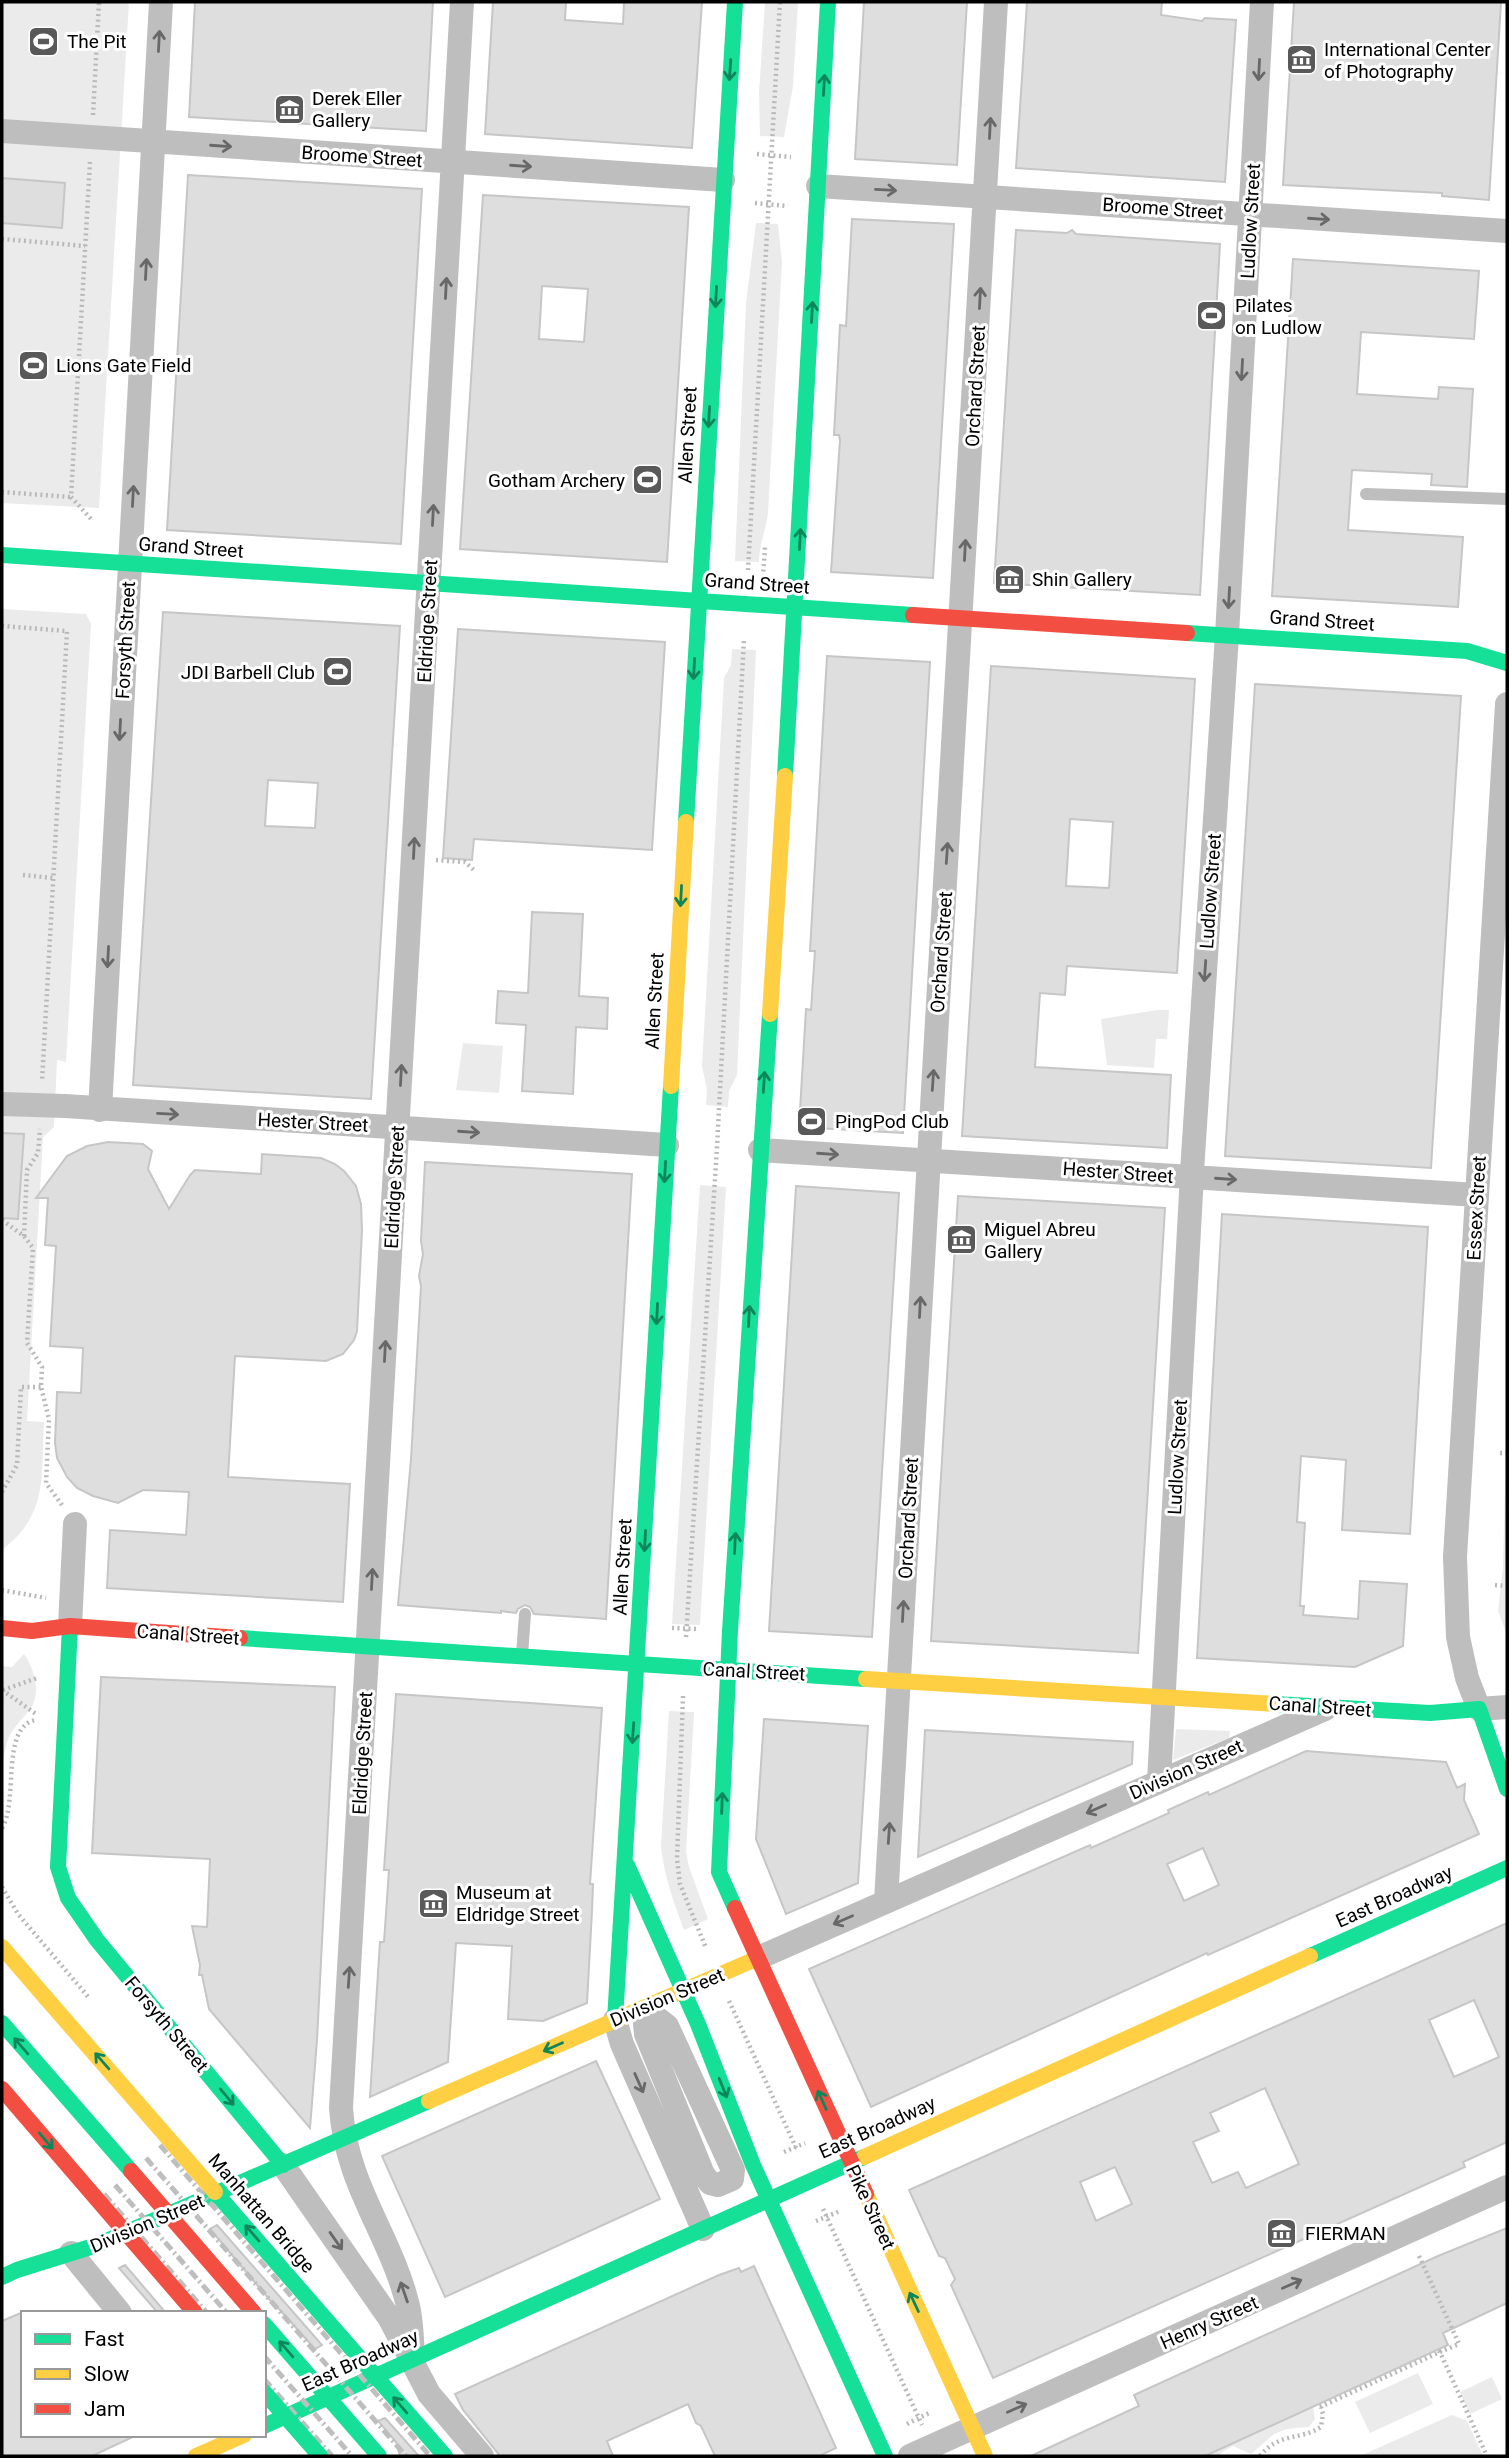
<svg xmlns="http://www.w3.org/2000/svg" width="1509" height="2458" viewBox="0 0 1509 2458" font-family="Roboto,sans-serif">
  <rect width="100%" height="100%" fill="#fff"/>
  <path fill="#ebebeb" d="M2,2H129L99,508L2,503Z
    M765,2H798L793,86L784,137L760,136L759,93Z
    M756,223L778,224L782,262L768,513C766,530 759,545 759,562L735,561L746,303Z
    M2,609L86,614L91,624L66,1062L57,1060L54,1127L43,1137L27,1421L44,1422C41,1475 49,1514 2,1550Z
    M732,649L756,650L737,1075L729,1091L728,1107L706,1105L707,1090L702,1066L724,678L731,665Z
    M1157,1010H1169L1167,1039H1156L1154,1068L1107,1065L1101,1019Z
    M463,1043L503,1046L499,1093L456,1090Z
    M700,1185L726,1187L700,1625L672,1624Z
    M1507,1405V1635L1498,1611L1503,1566Z
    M24,1654C35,1669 42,1695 29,1711C22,1719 14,1727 9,1737C2,1753 3,1774 2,1791V1666L12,1667Z
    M669,1711L694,1712L686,1852L689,1867L708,1919L684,1930C674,1903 664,1876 661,1847Z
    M1176,1729L1230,1731L1229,1738L1173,1760Z
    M1418,2373L1433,2404L1370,2433L1355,2402Z
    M1492,2377L1502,2399L1470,2414L1460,2392Z
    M1313,2407L1315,2419L1309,2427L1287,2429L1274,2434L1251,2454L1233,2446L1222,2452L1219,2456H1205Z
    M1452,2415L1467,2421L1483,2456H1360Z"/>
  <path fill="#dedede" stroke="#c6c6c6" stroke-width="2" fill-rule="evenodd" d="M195,2H433L426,131L189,117Z
    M493,2H566L565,20L623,24L624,2H702L692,148L485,134Z
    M864,2H967L957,165L855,159Z
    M1027,2H1162L1161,15L1202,21L1205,18L1236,20L1225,182L1016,168Z
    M1294,2H1501L1489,200L1442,196V193L1283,185Z
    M188,175L422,189L401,544L167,530Z
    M2,178L65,183L62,228L2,223Z
    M483,195L689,207L667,562L460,549ZM542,286L588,289L584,342L539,339Z
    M852,219L954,224L933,578L831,572L840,440L839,435H834L840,325L846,326Z
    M1016,230L1067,233L1072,230L1076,234L1220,244L1200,595L994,583Z
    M1293,259L1479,271L1474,339L1361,332L1357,394L1438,399L1439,387L1473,389L1467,487L1431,485L1432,474L1352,470L1348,530L1463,537L1458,607L1272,596Z
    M163,612L400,626L371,1099L133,1085ZM268,780L318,783L315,828L265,826Z
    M458,629L665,642L652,850L474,839L472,860L443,858Z
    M827,656L930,662L903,1133L799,1127L806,1009L811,1010L815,951H810Z
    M991,666L1195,679L1177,973L1067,966L1065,995L1040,993L1035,1067L1171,1075L1167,1148L962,1136ZM1070,819L1113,822L1109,888L1066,886Z
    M1255,684L1461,696L1431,1168L1225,1156Z
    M532,912L583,914L579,996L608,998L607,1029L576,1027L573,1094L522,1091L526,1025L496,1023L498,991L528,993Z
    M2,1133L24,1134L18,1219L2,1218Z
    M108,1142L143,1144L152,1151L148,1169L169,1209L190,1175L195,1170L261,1174L262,1154L321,1158L335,1164L344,1171L356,1186L361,1204L362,1230L357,1331L354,1340L343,1354L326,1361L235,1356L228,1477L350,1484L343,1602L107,1588L110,1530L186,1535L189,1492L143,1490L118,1503L93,1496L77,1488L67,1477L57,1458L55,1443L57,1392L81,1393L83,1348L50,1346L56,1246L45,1245L48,1198H36L67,1156L87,1146Z
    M425,1162L632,1174L606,1619L534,1614L530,1607L525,1605L518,1609L516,1613L501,1611V1613L398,1605L411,1459L421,1286L419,1276L423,1254L421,1241Z
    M796,1186L899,1193L872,1637L769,1631Z
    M958,1196L1165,1208L1138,1653L931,1641Z
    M1222,1214L1428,1227L1410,1534L1342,1530L1346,1460L1301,1456L1297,1522L1305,1523L1300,1606H1304L1303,1615L1358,1619L1360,1581L1407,1584L1403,1646L1355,1667L1197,1658Z
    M101,1677L335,1687L317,2040L310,2128L209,2009L202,1975H199L200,1965L192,1926L207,1927L210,1859L92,1853Z
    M396,1694L602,1708L590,1884H593L592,1911L587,2003L543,2021L508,2019L512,1946L456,1943L448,2062L370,2097L380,1942H384L389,1870H384Z
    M764,1719L868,1726L858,1883L786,1914L756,1839Z
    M925,1730L1133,1742L1132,1764L918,1857Z
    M1306,1751L1446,1762L1457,1788L1465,1784L1464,1800L1479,1834L1208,1955L1207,1953L871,2107L809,1969L1090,1845L1091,1848L1169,1813L1168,1810L1208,1792L1209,1795ZM1203,1848L1219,1885L1184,1901L1167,1864Z
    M1507,1923V2142L1463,2162L1465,2167L993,2378L951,2285L955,2279L945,2258L939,2256L909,2190ZM1474,2000L1499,2057L1454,2077L1429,2020ZM1265,2088L1299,2164L1246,2188L1238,2172L1212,2183L1193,2142L1219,2131L1210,2113ZM1115,2167L1132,2204L1096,2221L1080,2182Z
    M596,2061L660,2199L445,2297L382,2156Z
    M217,2225L322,2345L315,2349L280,2310L274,2305L210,2229Z
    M1507,2228V2303L1443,2333L1448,2345L1205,2456H1031L1139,2406L1134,2395L1438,2256Z
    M125,2265L166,2313H158L119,2268Z
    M754,2266L836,2448L819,2456H715L701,2426L696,2423L688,2404L607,2441L613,2456H500L463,2410L455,2394L719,2275L739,2268L741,2272Z
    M23,2312V2435H137L92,2456H2V2321Z
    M385,2418L419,2456H400L396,2442L378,2421Z"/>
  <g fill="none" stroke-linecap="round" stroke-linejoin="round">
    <path stroke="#b9b9b9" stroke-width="4.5" stroke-dasharray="2 3.5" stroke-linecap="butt" d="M93,115L99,2
      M757,154L791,157
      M90,162L71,497L92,520
      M755,203L788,206
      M2,239L85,246
      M2,492L71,497
      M748,570L780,2
      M763,577L765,547
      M2,626L67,631L42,1082
      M436,860L465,862L475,871
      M23,875L53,878
      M2,1220L24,1236L33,1248L27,1343L42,1367L41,1387L49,1419L46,1483L62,1505
      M24,1236L27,1170L38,1153L40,1129
      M1500,1453H1507
      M2,1492L17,1465L21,1387H41
      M1495,1585L1507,1586
      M2,1590L46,1598
      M672,1628L698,1629
      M686,1637L717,1147L744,639
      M2,1690L36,1714
      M3,1690L37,1678
      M683,1696L677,1859L680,1884L706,1948
      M2,1828C19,1801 0,1726 36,1720
      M2,1887L18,1914L90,1999
      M729,2001L797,2150
      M784,2152L805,2143
      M823,2209L922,2425
      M816,2221L840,2211
      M1419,2256L1459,2344L1440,2352L1487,2456
      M1320,2407L1440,2352L1438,2350
      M907,2424L931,2412
      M1260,2456C1279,2432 1299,2441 1321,2427L1323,2414L1321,2407"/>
    <path stroke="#bebebe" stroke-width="12" d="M1366,494L1507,499
      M522,1655L525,1614"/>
    <path stroke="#bebebe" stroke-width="24" d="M2,131L723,180
      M818,186L1507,231
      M1507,704L1455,1557L1458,1637L1467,1678L1479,1709L1507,1707
      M2,1104L65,1106L667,1145
      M100,1110L161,2
      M760,1150L1477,1195
      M70,1626L75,1524
      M1159,1781L1193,1156L1227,635L1262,2
      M886,1901L996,2
      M758,1958L1325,1709
      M658,2019L667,2026L733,2170L732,2179L718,2185L710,2183L703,2174L646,2034L645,2024Z
      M615,2020L622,2044L703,2229
      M283,2165L390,2319L429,2394L482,2456
      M71,2253L120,2313
      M413,2359C412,2341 412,2323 408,2306C391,2235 346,2186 341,2108L462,2
      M910,2456L1507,2187"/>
    <path stroke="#16e098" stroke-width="16" d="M2,555L913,615
      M1187,633L1467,651L1507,663
      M785,776L828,2
      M686,822L735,2
      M70,1626L58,1867L68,1898L97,1940L283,2165
      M240,1638L866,1679
      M1275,1704L1430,1713L1479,1709L1507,1789
      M627,1865L698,2024L753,2165L885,2456
      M735,1908L719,1872L730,1631L770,1014
      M1310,1956L1507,1868
      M615,2020L671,1086
      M2,2023L131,2171
      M2,2277L17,2270L97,2245L429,2101
      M264,2426L864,2157"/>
    <path stroke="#ffcf43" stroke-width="16" d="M770,1014L785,776
      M671,1086L686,822
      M866,1679L1275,1704
      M2,1947L46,1998
      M429,2101L758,1958
      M864,2157L1310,1956
      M866,2194L985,2456
      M196,2456L244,2435"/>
    <path stroke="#f24e42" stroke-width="16" d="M913,615L1187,633
      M2,1628L32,1631L70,1626L240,1638
      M735,1908L866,2194"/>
    <path stroke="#bebebe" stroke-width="5" stroke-dasharray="10 3.5 2 3.5" stroke-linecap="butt" d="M160,2145L430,2456
      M146,2158L406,2456
      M115,2185L227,2313
      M104,2194L207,2313
      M264,2356L352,2456
      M264,2379L332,2456"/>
    <path stroke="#16e098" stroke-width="16" d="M215,2192L445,2456
      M264,2324L379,2456
      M264,2392L320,2456"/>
    <path stroke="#ffcf43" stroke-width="16" d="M46,1998L215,2192"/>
    <path stroke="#f24e42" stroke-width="16" d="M2,2089L195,2313
      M131,2171L254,2313"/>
  </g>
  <defs><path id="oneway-shaft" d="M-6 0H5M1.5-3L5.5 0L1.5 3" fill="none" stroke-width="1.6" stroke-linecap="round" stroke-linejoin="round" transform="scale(1.75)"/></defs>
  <g stroke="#686868">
    <use href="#oneway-shaft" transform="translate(159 41) rotate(-87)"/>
    <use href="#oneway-shaft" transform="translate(1259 70) rotate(93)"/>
    <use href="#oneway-shaft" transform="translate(990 128) rotate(-87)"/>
    <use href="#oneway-shaft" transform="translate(221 146) rotate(4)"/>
    <use href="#oneway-shaft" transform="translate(521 166) rotate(4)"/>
    <use href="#oneway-shaft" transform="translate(886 190) rotate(3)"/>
    <use href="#oneway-shaft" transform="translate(1319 219) rotate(4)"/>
    <use href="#oneway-shaft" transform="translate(146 269) rotate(-87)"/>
    <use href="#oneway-shaft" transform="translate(446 288) rotate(-87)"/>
    <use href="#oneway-shaft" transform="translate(980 298) rotate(-87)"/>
    <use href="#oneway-shaft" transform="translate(1242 370) rotate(93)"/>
    <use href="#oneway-shaft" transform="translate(133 496) rotate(-87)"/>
    <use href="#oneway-shaft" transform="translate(433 515) rotate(-87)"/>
    <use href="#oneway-shaft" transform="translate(965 550) rotate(-87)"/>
    <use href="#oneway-shaft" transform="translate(1229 598) rotate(93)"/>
    <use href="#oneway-shaft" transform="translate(120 730) rotate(93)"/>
    <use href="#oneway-shaft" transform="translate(414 848) rotate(-87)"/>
    <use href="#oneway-shaft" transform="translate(947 853) rotate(-86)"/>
    <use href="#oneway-shaft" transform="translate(108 957) rotate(93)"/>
    <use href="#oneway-shaft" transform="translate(1205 971) rotate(94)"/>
    <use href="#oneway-shaft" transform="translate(401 1075) rotate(-87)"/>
    <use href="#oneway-shaft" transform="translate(933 1080) rotate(-86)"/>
    <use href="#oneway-shaft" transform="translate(168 1114) rotate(3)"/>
    <use href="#oneway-shaft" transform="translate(469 1132) rotate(4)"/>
    <use href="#oneway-shaft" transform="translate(828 1154) rotate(4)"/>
    <use href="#oneway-shaft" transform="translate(1226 1179) rotate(4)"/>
    <use href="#oneway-shaft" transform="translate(920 1307) rotate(-87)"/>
    <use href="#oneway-shaft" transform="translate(385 1351) rotate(-87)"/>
    <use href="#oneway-shaft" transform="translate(372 1579) rotate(-87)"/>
    <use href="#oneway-shaft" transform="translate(903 1611) rotate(-87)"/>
    <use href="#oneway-shaft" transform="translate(1096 1809) rotate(156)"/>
    <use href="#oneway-shaft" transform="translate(889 1833) rotate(-86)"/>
    <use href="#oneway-shaft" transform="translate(843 1920) rotate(156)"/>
    <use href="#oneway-shaft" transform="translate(349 1977) rotate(-86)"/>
    <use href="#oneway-shaft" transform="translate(639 2083) rotate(66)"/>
    <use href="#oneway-shaft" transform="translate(336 2241) rotate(55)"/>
    <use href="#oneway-shaft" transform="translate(1292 2284) rotate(-24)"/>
    <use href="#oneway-shaft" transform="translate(404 2292) rotate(-109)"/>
    <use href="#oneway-shaft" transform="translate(1017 2408) rotate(-24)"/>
  </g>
  <g stroke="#0d865b">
    <use href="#oneway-shaft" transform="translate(730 70) rotate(94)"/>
    <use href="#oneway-shaft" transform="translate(824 85) rotate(-87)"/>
    <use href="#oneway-shaft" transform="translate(716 297) rotate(93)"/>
    <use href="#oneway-shaft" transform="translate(812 312) rotate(-87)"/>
    <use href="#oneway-shaft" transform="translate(709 417) rotate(93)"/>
    <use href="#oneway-shaft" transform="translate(800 539) rotate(-87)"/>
    <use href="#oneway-shaft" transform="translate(694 669) rotate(93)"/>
    <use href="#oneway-shaft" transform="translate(681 896) rotate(93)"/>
    <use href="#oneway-shaft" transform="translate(764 1082) rotate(-86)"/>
    <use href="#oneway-shaft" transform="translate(665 1172) rotate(93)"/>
    <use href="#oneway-shaft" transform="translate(657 1314) rotate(93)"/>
    <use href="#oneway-shaft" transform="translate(749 1316) rotate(-87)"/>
    <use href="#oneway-shaft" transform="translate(645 1541) rotate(93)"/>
    <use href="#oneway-shaft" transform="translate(735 1543) rotate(-87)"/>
    <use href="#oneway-shaft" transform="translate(633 1733) rotate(94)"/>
    <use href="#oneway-shaft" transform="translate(722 1803) rotate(-88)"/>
    <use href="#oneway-shaft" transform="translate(21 2046) rotate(-131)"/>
    <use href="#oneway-shaft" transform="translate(553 2047) rotate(156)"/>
    <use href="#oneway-shaft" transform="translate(102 2061) rotate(-131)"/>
    <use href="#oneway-shaft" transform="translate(723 2088) rotate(68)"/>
    <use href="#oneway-shaft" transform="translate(227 2097) rotate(50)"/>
    <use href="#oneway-shaft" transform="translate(822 2100) rotate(-114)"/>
    <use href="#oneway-shaft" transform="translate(46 2141) rotate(50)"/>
    <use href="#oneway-shaft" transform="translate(252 2233) rotate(-131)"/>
    <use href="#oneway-shaft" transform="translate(914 2302) rotate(-115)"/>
    <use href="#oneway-shaft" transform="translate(286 2349) rotate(-131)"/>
    <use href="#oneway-shaft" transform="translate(400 2405) rotate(-131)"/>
  </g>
  <defs>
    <symbol id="stadium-square" viewBox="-11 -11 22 22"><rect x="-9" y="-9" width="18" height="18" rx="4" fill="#595959" stroke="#fff"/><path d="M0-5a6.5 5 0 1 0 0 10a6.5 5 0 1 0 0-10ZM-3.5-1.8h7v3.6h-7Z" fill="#fff"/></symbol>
    <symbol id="museum-square" viewBox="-11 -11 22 22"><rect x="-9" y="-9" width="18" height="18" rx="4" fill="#595959" stroke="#fff"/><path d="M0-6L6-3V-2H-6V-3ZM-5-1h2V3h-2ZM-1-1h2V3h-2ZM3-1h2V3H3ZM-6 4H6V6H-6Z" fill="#fff"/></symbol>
  </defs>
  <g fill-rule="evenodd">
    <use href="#stadium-square" x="26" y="24" width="35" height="35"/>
    <use href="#museum-square" x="1284" y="42" width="35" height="35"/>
    <use href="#museum-square" x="272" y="92" width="35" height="35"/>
    <use href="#stadium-square" x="1194" y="298" width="35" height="35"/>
    <use href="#stadium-square" x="16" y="348" width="35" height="35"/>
    <use href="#stadium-square" x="630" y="462" width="35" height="35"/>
    <use href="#museum-square" x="992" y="562" width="35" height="35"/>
    <use href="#stadium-square" x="320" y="654" width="35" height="35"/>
    <use href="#stadium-square" x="794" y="1104" width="35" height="35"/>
    <use href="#museum-square" x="944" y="1222" width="35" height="35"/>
    <use href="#museum-square" x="416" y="1886" width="35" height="35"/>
    <use href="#museum-square" x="1264" y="2216" width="35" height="35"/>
  </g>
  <g text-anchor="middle" stroke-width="6" stroke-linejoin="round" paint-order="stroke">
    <g font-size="19" fill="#000" stroke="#fff" text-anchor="start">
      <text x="67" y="48">The Pit</text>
      <text x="1324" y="56">International Center<tspan x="1324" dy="22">of Photography</tspan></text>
      <text x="312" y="105">Derek Eller<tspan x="312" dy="22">Gallery</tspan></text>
      <text x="1235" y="312">Pilates<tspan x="1235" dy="22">on Ludlow</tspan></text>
      <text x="56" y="372">Lions Gate Field</text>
      <text x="625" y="487" text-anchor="end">Gotham Archery</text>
      <text x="1032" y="586">Shin Gallery</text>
      <text x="315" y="679" text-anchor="end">JDI Barbell Club</text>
      <text x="835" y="1128">PingPod Club</text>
      <text x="984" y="1236">Miguel Abreu<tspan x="984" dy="22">Gallery</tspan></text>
      <text x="456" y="1899">Museum at<tspan x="456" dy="22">Eldridge Street</tspan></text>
      <text x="1305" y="2240">FIERMAN</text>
    </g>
    <g font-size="19" fill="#000" stroke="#fff">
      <text transform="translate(362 156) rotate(4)" y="7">Broome Street</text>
      <text transform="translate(1163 208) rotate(4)" y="7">Broome Street</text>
      <text transform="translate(1250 221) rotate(-87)" y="7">Ludlow Street</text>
      <text transform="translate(975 386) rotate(-87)" y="7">Orchard Street</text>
      <text transform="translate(687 435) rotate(-87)" y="7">Allen Street</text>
      <text transform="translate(191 547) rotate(4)" y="7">Grand Street</text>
      <text transform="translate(757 583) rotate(4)" y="7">Grand Street</text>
      <text transform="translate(1322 620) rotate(4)" y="7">Grand Street</text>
      <text transform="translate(427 621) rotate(-87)" y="7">Eldridge Street</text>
      <text transform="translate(125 640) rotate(-87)" y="7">Forsyth Street</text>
      <text transform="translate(1210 891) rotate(-86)" y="7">Ludlow Street</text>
      <text transform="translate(941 952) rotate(-86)" y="7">Orchard Street</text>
      <text transform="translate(654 1001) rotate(-87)" y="7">Allen Street</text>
      <text transform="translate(313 1122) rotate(3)" y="7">Hester Street</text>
      <text transform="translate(1118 1172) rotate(4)" y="7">Hester Street</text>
      <text transform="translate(394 1187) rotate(-87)" y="7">Eldridge Street</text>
      <text transform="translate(1476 1208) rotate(-87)" y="7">Essex Street</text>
      <text transform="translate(1177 1457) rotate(-87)" y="7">Ludlow Street</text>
      <text transform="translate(908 1518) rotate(-87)" y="7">Orchard Street</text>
      <text transform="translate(622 1567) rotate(-87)" y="7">Allen Street</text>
      <text transform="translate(188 1634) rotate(4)" y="7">Canal Street</text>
      <text transform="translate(754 1671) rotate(3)" y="7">Canal Street</text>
      <text transform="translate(1320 1706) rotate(4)" y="7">Canal Street</text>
      <text transform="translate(362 1753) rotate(-87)" y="7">Eldridge Street</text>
      <text transform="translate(1186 1769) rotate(-24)" y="7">Division Street</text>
      <text transform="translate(1394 1896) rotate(-24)" y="7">East Broadway</text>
      <text transform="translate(667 1997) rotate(-23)" y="7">Division Street</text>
      <text transform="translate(167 2024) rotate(50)" y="7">Forsyth Street</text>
      <text transform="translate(877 2127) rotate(-24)" y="7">East Broadway</text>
      <text transform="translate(871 2207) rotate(65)" y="7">Pike Street</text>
      <text transform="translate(262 2213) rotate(49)" y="7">Manhattan Bridge</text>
      <text transform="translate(147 2223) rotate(-23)" y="7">Division Street</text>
      <text transform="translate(1209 2322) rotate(-24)" y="7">Henry Street</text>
      <text transform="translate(360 2360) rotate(-24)" y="7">East Broadway</text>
    </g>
  </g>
  <rect width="1509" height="2458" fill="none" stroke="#000000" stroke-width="7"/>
  <rect x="21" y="2311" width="245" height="126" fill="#ffffff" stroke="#999999" stroke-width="2"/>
  <rect x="35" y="2334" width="35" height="10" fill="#16e098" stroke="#999999" stroke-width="2"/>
  <text x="84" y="2346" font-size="21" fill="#000000">Fast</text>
  <rect x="35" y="2369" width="35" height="10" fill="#ffcf43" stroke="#999999" stroke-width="2"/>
  <text x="84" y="2381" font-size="21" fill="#000000">Slow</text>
  <rect x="35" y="2404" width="35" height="10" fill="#f24e42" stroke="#999999" stroke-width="2"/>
  <text x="84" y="2416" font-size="21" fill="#000000">Jam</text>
</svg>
